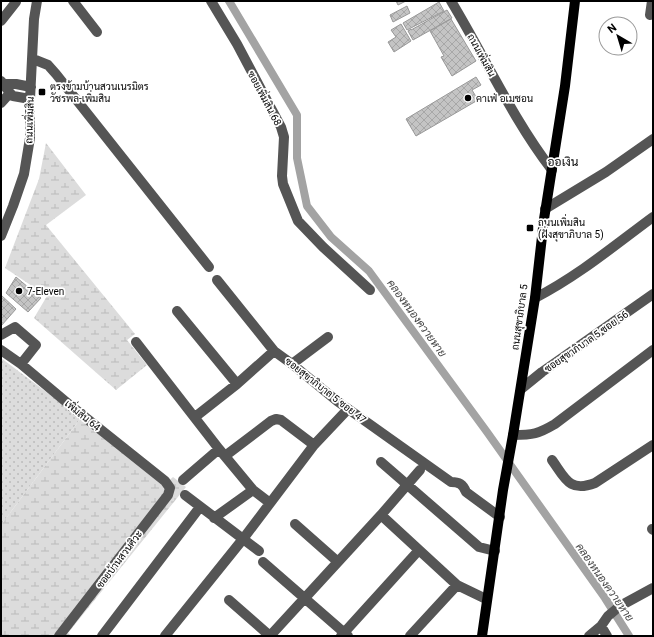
<svg xmlns="http://www.w3.org/2000/svg" width="654" height="637" viewBox="0 0 654 637" font-family="Roboto,Sarabun,sans-serif">
  <defs>
    <pattern id="grass-dots" width="8" height="8" patternUnits="userSpaceOnUse"><rect width="8" height="8" fill="#dcdcdc"/><path d="M2 2h.1M6 6h.1" fill="none" stroke="#bbb" stroke-width="1.8" stroke-linecap="round"/></pattern>
    <pattern id="wetland-marsh" width="20" height="14" patternUnits="userSpaceOnUse"><rect width="20" height="14" fill="#dcdcdc"/><path d="M1 5h8M5 5V1M11 12h8M15 12V8" fill="none" stroke="#bbb"/></pattern>
    <pattern id="building-cross-hatch" width="8" height="8" patternUnits="userSpaceOnUse"><rect width="8" height="8" fill="#c4c4c4"/><path d="M0 0l8 8M0 8l8-8" fill="none" stroke="#a7a7a7"/></pattern>
  </defs>
  <rect width="100%" height="100%" fill="#fff"/>
  <path fill="url(#grass-dots)" d="M1,358L81,418L1,525Z"/>
  <path fill="url(#wetland-marsh)" d="M46,143L86,195L46,225L135,334L127,340L147,365L116,390L34,318L47,296L5,268L39,179Z
    M81,418L164,485L173,477L186,487L68,633L72,636H1V525Z"/>
  <g fill="none" stroke-linecap="round" stroke-linejoin="round">
    <path stroke="#a3a3a3" stroke-width="8" d="M229,1L297,115V158L307,206L331,237L369,271L487,432L605,598L629,636"/>
  </g>
  <path fill="url(#building-cross-hatch)" stroke="#999" d="M396,1H406L398,5Z
    M439,2L444,11L407,30L403,23Z
    M407,6L410,13L393,22L390,15Z
    M447,10L452,18L413,40L408,31L411,29V30Z
    M451,19L476,61L452,76L441,57L444,56L430,31Z
    M401,24L411,41L394,52L388,42L396,37L391,30Z
    M476,77L481,85L472,90L478,100L416,136L406,119Z
    M16,277L41,298L28,312L6,293Z
    M1,295L16,309L1,326Z"/>
  <g fill="none" stroke-linecap="round" stroke-linejoin="round">
    <path stroke="#555" stroke-width="10" d="M73,1L97,32
      M211,1L237,44L281,127L284,137L282,176L283,184L298,221L323,247L370,290
      M451,1C485,57 512,118 552,170
      M650,15L652,1
      M1,21L16,2
      M33,59L48,65L56,74L209,267
      M1,81L10,93L13,96L30,99
      M4,84H16L31,87
      M1,103L10,93
      M545,209L606,172L653,139
      M1,236L13,206L24,174L30,138V99L34,19L37,1
      M217,280L274,351L292,364L337,401L451,482C459,482 463,484 466,492L500,517
      M535,298C578,276 615,245 653,217
      M177,311L237,384
      M1,335L15,327L36,345L21,364
      M136,342L219,449L253,490L270,503
      M1,350L21,364L71,406L165,481L170,488L168,495L59,636
      M292,364L328,337
      M521,389L542,372L653,294
      M195,417L237,384L274,351
      M513,435C533,435 538,434 555,424L653,350
      M225,456L271,421L276,419L281,420L314,445
      M552,460C565,478 569,493 595,483L653,445
      M381,462L479,547L495,551
      M183,480L219,449
      M185,495L259,551
      M381,515L457,585L486,599
      M214,518L253,490
      M295,524L338,562
      M652,529L653,530
      M263,562L348,636
      M229,600L270,636
      M601,626L607,636
      M102,636L200,507
      M165,636L243,539L314,445L348,409
      M270,636L381,515L420,470
      M341,636L419,550
      M410,636L457,585
      M589,636L601,626L608,616L620,606L653,588"/>
    <path stroke="#000" stroke-width="10" d="M482,636L503,490L513,435L535,298L544,219L565,86L575,1"/>
  </g>
  <g fill="#000" stroke="#fff" stroke-width="1.5">
    <rect x="38" y="88" width="8" height="8" rx="2"/>
    <circle cx="468" cy="98" r="4"/>
    <rect x="526" y="224" width="8" height="8" rx="2"/>
    <circle cx="19" cy="291" r="4"/>
  </g>
  <g text-anchor="middle" stroke-width="3.5" stroke-linejoin="round" paint-order="stroke">
    <g font-size="10" fill="#000" stroke="#fff">
      <text transform="translate(482 55) rotate(61)" y="4">ถนนเพิ่มสิน</text>
      <text transform="translate(265 98) rotate(62)" y="4">ซอยเพิ่มสิน 68</text>
      <text transform="translate(29 120) rotate(-88)" y="4">ถนนเพิ่มสิน</text>
      <text transform="translate(519 317) rotate(-82)" y="4">ถนนสุขาภิบาล 5</text>
      <text transform="translate(586 341) rotate(-35)" y="4">ซอยสุขาภิบาล 5 ซอย 56</text>
      <text transform="translate(326 390) rotate(38)" y="4">ซอยสุขาภิบาล 5 ซอย 47</text>
      <text transform="translate(83 415) rotate(39)" y="4">เพิ่มสิน 64</text>
      <text transform="translate(119 559) rotate(-53)" y="4">ซอยบ้านสวนศิวะ</text>
    </g>
    <g font-size="10" fill="#000" stroke="#fff" text-anchor="start">
      <text x="50" y="90">ตรงข้ามบ้านสวนเนรมิตร<tspan x="50" dy="12">วัชรพล-เพิ่มสิน</tspan></text>
      <text x="476" y="102">คาเฟ่ อเมซอน</text>
      <text x="538" y="226">ถนนเพิ่มสิน<tspan x="538" dy="12">(ฝั่งสุขาภิบาล 5)</tspan></text>
      <text x="27" y="295">7-Eleven</text>
    </g>
    <g font-size="11" font-style="italic" fill="#444" stroke="#fff">
      <text transform="translate(417 318) rotate(54)" y="4">คลองหนองควายหาย</text>
      <text transform="translate(605 582) rotate(55)" y="4">คลองหนองควายหาย</text>
    </g>
    <g font-size="12" fill="#000" stroke="#fff">
      <text x="563" y="166">ออเงิน</text>
    </g>
  </g>
  <rect width="654" height="637" fill="none" stroke="#000000" stroke-width="4"/>
  <g transform="translate(618 36) rotate(322)"><circle r="19" fill="#ffffff" stroke="#999999"/>
  <path d="M0-3L7 15L0 10L-7 15Z" fill="#000000"/>
  <text y="-6" font-size="11" font-weight="bold" text-anchor="middle" fill="#000000">N</text>
  </g>
</svg>
